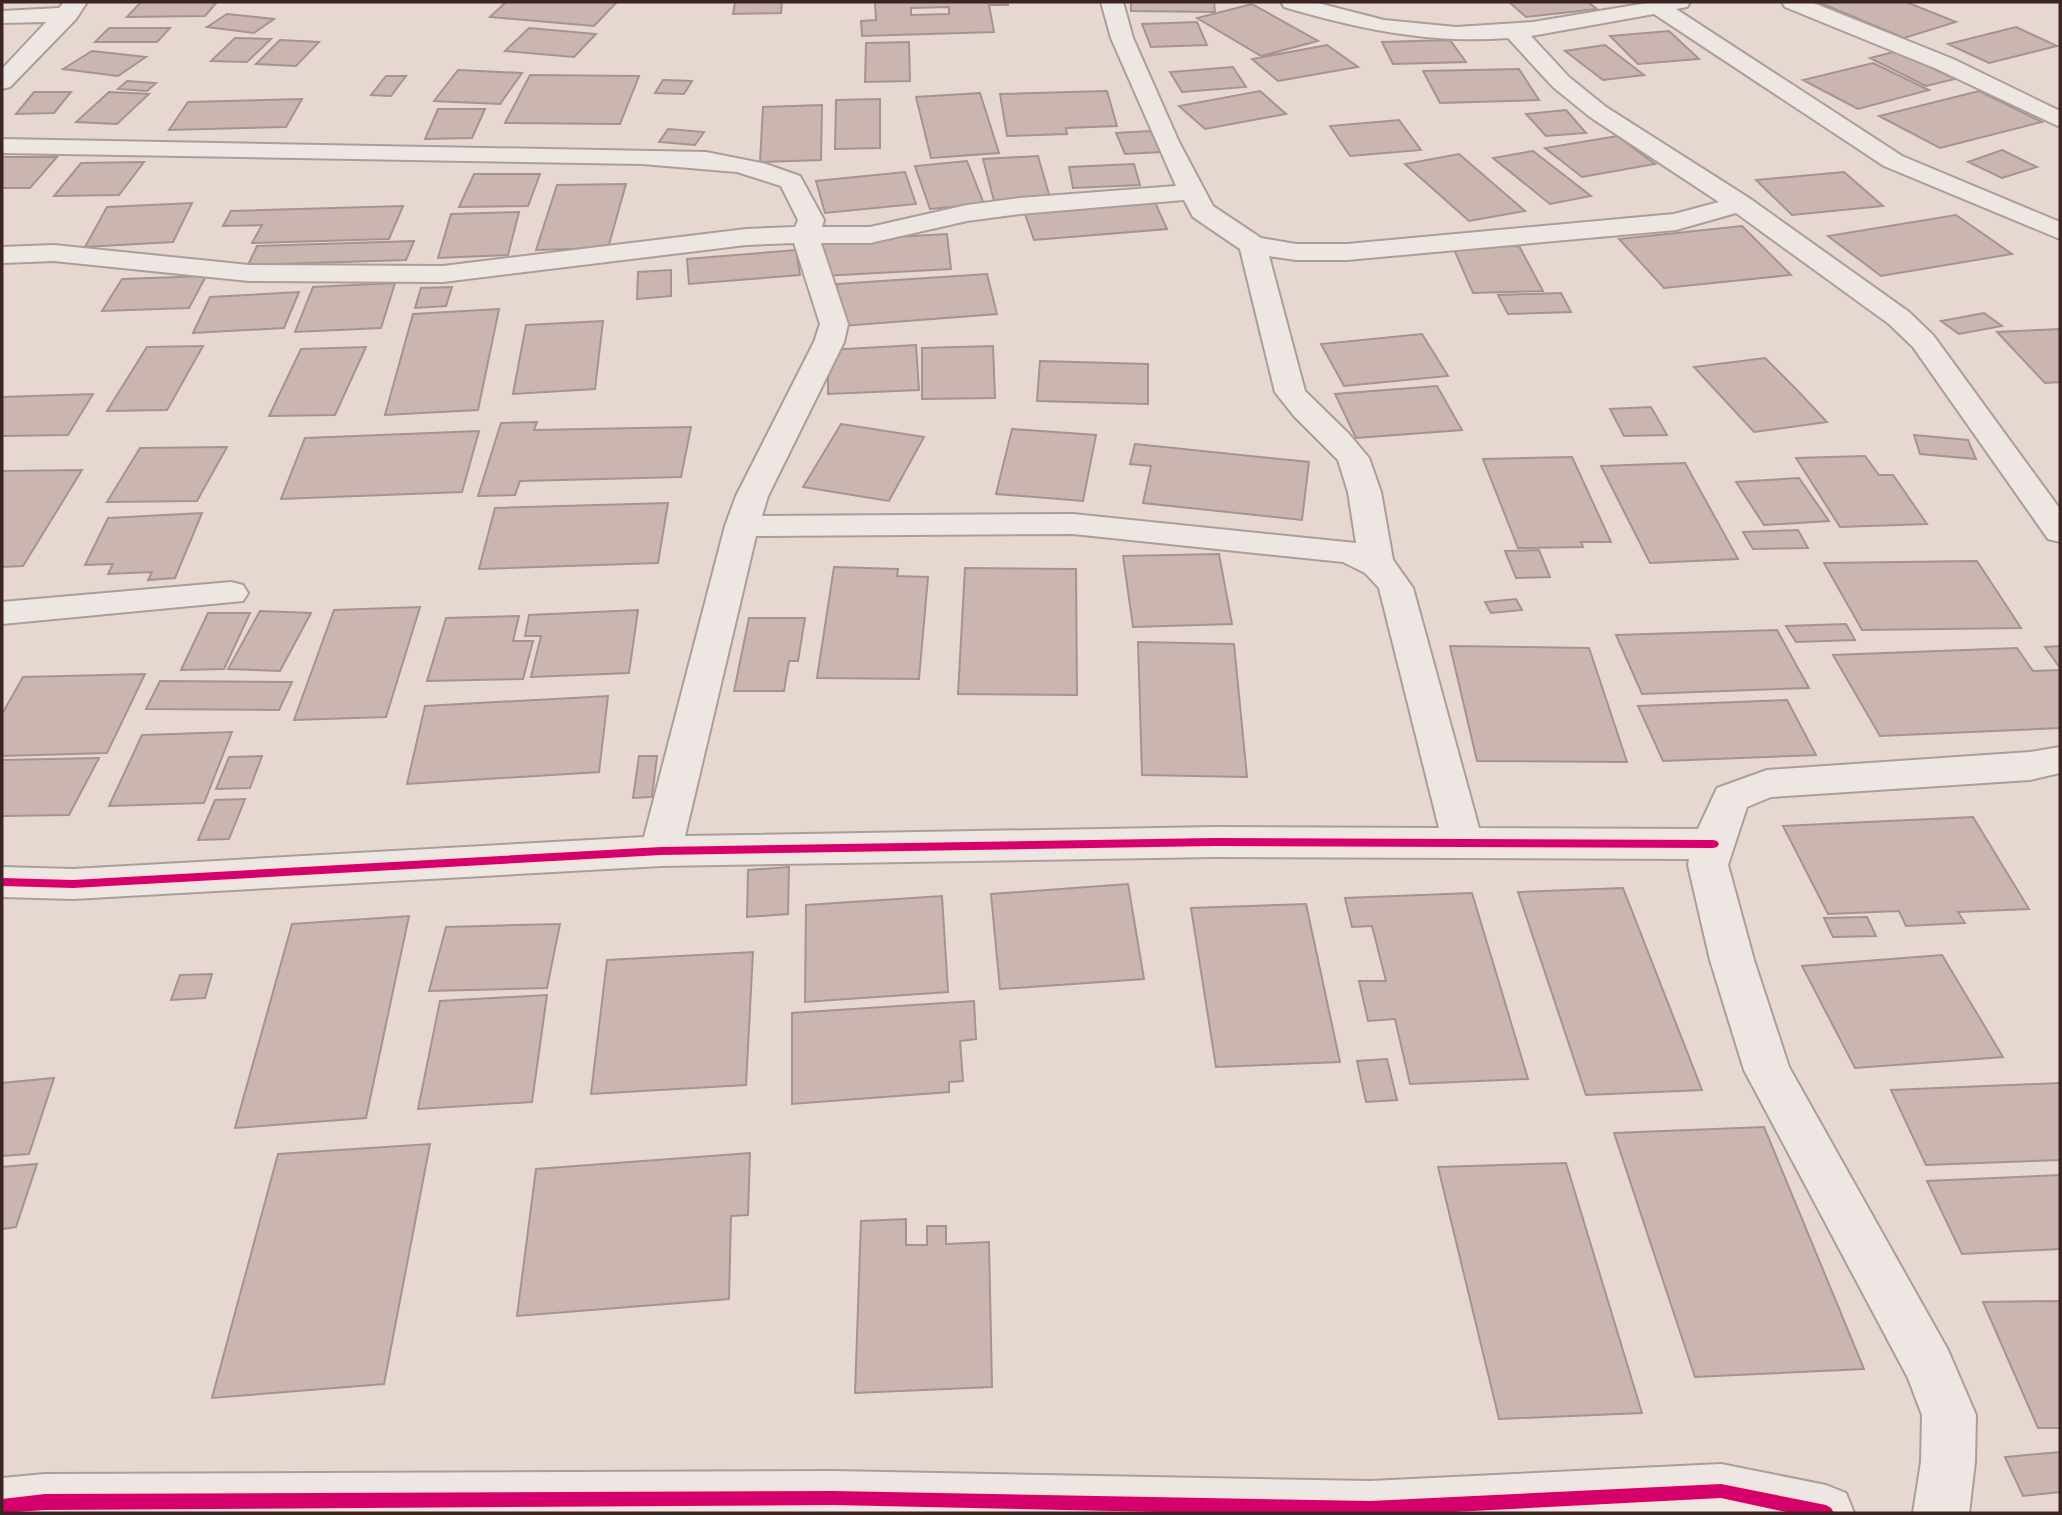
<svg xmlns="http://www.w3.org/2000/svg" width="2062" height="1515" viewBox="0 0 2062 1515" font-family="'IBM Plex Serif',serif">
  <rect width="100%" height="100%" fill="#e6d8d0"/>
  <path fill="#cab5b1" stroke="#a6938f" stroke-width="2" fill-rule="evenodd" d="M141,2H217L205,16L127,17Z
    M506,2H617L594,26L490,17Z
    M735,2H782L781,13L733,14Z
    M875,2H1007L1008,5H989L994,32L862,36L861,21L876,20ZM949,7V14L911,15V8Z
    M1131,2H1214L1215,12L1131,11Z
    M1509,2H1588L1597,9L1526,17Z
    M1818,2H1906L1956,22L1904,38Z
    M1252,4L1318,41L1261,56L1197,18Z
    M227,14L274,19L254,33L207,27Z
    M1197,22L1207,45L1151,47L1142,24Z
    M2016,27L2057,46L1989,63L1948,44Z
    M109,28H170L157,42H95Z
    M529,28L596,34L574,57L505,51Z
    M1669,31L1699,59L1638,64L1610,36Z
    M235,38L271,39L247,62L211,61Z
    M280,40L319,42L296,66L256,64Z
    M1450,40L1466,62L1393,64L1382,42Z
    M909,42L910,81L865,82L866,43Z
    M1327,45L1358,67L1278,81L1252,59Z
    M1605,45L1644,75L1603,80L1565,51Z
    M92,51L146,57L118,76L63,69Z
    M1897,51L1955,79L1926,86L1870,58Z
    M1873,63L1929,90L1858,109L1803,80Z
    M1233,67L1246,87L1182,92L1170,72Z
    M1519,69L1539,100L1440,103L1423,71Z
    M458,70L522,73L500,104L434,101Z
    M530,75L639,76L620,124L505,123Z
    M386,76H406L391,96L371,95Z
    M663,80L692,81L684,94L655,93Z
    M127,81L156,83L147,91L118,89Z
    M1107,91L1117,126L1066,128L1067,134L1007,136L1000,94Z
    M1260,91L1286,114L1205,129L1179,106Z
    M1979,91L2042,122L1940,148L1879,116Z
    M34,92H71L54,113L16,114Z
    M109,92L149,94L117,124L76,122Z
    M980,93L999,153L931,158L916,97Z
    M302,99L286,127L169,130L188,102Z
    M880,99V148L835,149L836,100Z
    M822,105L821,160L760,162L763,107Z
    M438,109H485L472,138L425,139Z
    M1566,110L1586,133L1546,136L1526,114Z
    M1399,120L1421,150L1350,156L1330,126Z
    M668,129L704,132L695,145L659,142Z
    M1151,131L1161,152L1125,154L1116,133Z
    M1617,136L1655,164L1582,177L1545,148Z
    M2002,150L2037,167L2002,178L1968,162Z
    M1533,151L1591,196L1550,204L1493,158Z
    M1459,154L1525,211L1469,221L1405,164Z
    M1038,156L1050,198L994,201L983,159Z
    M2,157H57L30,188H2Z
    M967,161L984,204L930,209L915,166Z
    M144,162L119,195L54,196L81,163Z
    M1134,164L1140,185L1073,188L1069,167Z
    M905,172L916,204L825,213L816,181Z
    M1844,172L1883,206L1792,215L1756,180Z
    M474,174H540L528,206L459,207Z
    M626,184L608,248L536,250L557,185Z
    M1153,198L1167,229L1034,240L1023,208Z
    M192,203L173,242L85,247L107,207Z
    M403,206L389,239L252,243L262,225L223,226L231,211Z
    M519,212L508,255L438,258L451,214Z
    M1956,215L2012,254L1881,276L1828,236Z
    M1742,226L1791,275L1664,288L1619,239Z
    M947,234L951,269L822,276L821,241Z
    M414,241L406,260L248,265L257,246Z
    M1519,246L1543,291L1473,293L1453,247Z
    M796,250L800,275L689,284L687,259Z
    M671,270V296L637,299L638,272Z
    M987,274L997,314L842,326L837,284Z
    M206,276L189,308L102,311L122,279Z
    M395,283L381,328L295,332L313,287Z
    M452,287L446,306L415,308L421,288Z
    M299,292L284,328L193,333L210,297Z
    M1561,293L1571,312L1508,314L1498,295Z
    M499,309L478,410L385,415L413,314Z
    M1984,313L2002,326L1959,334L1941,321Z
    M603,321L595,389L513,394L526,325Z
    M2060,329V382L2045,383L1997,332Z
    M1422,334L1448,376L1344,386L1321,344Z
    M916,345L919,390L828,394V350Z
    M203,346L167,410L107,411L147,347Z
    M993,346L995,398L922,399V348Z
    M366,347L335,415L269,416L301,349Z
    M1765,358L1797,390L1827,422L1754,432L1694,367Z
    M1040,361L1148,364V404L1037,401Z
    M1437,386L1462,430L1356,438L1335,394Z
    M93,394L68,435L2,436V397Z
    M1651,407L1667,435L1624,436L1610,409Z
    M537,422L534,430L691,427L681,477L520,481L515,495L478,496L501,423Z
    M841,424L924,437L889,501L803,487Z
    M1012,429L1096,435L1083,501L996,494Z
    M479,431L462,492L281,499L305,438Z
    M1914,435L1968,440L1976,459L1920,454Z
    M1135,444L1309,462L1302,520L1143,503L1151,466L1130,464Z
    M227,447L197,501L107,502L140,448Z
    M1865,456L1879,475H1893L1927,524L1840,527L1796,458Z
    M1572,457L1611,542H1581L1583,547L1518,548L1483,459Z
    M1685,463L1738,559L1650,563L1601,466Z
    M82,470L23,566L2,567V471Z
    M1799,478L1829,521L1764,525L1736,482Z
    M668,503L658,563L479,569L495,508Z
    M202,513L175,578L148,580L152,572L108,574L113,564L85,565L108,518Z
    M1798,530L1808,548L1753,549L1743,532Z
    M1539,550L1550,577L1516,578L1505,551Z
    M1219,554L1232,624L1133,627L1123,556Z
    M1977,561L2021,628L1862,630L1824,563Z
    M834,567L898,569L897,576L928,577L919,679L817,678Z
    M965,568L1076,569L1077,695L958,694Z
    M1516,599L1522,610L1491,613L1485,602Z
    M420,607L386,717L294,720L334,610Z
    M638,610L629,673L531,677L541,636H525L529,615Z
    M260,611L311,613L280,671L228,669Z
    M208,613H250L224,669L181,670Z
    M519,616L513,641H533L523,679L427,681L446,618Z
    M749,618H805L798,661H789L784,691H734Z
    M1846,624L1855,640L1796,642L1786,626Z
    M1777,630L1809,688L1642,694L1616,635Z
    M1138,642L1234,644L1247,777L1142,775Z
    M1450,646L1589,648L1627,762L1477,761Z
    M2060,646V668L2045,647Z
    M2017,648L2033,671L2060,670V728L1880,736L1833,655Z
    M145,674L107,753L2,756V714L23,677Z
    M160,681L292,682L279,710L146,709Z
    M608,696L599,772L407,784L425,706Z
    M1787,700L1816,755L1663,761L1638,706Z
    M232,732L204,803L109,806L142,735Z
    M262,756L250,788L216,789L229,757Z
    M639,756H657L652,797L633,798Z
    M99,758L69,815L2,816V760Z
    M245,799L229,839L198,840L215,800Z
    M1973,817L2029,909L1958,912L1965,923L1906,926L1899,911L1828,914L1783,826Z
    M789,867L788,914L747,917L748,870Z
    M1128,884L1144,979L1000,989L991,894Z
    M1623,888L1702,1090L1586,1095L1518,892Z
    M1472,893L1528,1079L1410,1084L1395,1019L1368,1021L1359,981H1386L1372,926L1352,927L1345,898Z
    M942,896L948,992L805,1002L806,905Z
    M1306,904L1340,1062L1216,1067L1191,908Z
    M409,916L366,1118L235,1128L292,924Z
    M1867,917L1876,936L1833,937L1824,918Z
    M560,924L547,988L429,991L446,927Z
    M753,952L746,1085L591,1094L607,960Z
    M1942,955L2003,1057L1855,1068L1802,966Z
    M212,974L205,998L171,1000L180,975Z
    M547,995L532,1102L418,1109L440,1001Z
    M974,1001L976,1039L960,1041L963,1081L949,1082V1092L792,1104V1013Z
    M1387,1059L1397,1100L1366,1102L1357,1061Z
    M54,1078L29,1154L2,1156V1083Z
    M2060,1083V1160L1926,1165L1891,1090Z
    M1764,1127L1864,1369L1695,1377L1614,1133Z
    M430,1144L384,1384L212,1398L278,1154Z
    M750,1153L748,1215L731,1216L729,1299L517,1316L536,1169Z
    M1566,1163L1642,1413L1499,1419L1438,1167Z
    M37,1164L16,1227L2,1229V1167Z
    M2060,1175V1249L1962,1254L1927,1181Z
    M906,1219V1245H927V1226H946V1244L989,1242L992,1387L855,1393L861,1221Z
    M2060,1301V1428H2038L1983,1302Z
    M2060,1452V1492L2023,1496L2005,1457Z"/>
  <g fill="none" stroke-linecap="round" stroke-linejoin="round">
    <defs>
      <path id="minor" d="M64,2H87L76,19L10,87L2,89V69L46,22L2,23V11L59,8Z
        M1101,2H1123L1133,38L1179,142L1213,206L1261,238L1296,244H1347L1674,214L1719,202L1590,117L1553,87L1508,38C1430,44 1359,29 1284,7L1281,2H1314L1384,20L1456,27L1533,22L1653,2H1690L1687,7L1676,9L1902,156L2060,222V239L1884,166L1654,14L1531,36L1569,77L1606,107L1749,198L1909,312L1933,335L2060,509V542L2048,539L1913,347L1889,324L1736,213L1676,230L1347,260H1296L1269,256L1305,391L1349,434L1369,458L1381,492L1393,560L1413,588L1479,828L1698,829L1717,788L1767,770L2030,752L2060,747V773L2030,780L1771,797L1747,807L1728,865L1754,960L1789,1067L1948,1350L1976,1415L1975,1462L1969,1513H1913L1921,1462L1922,1415L1908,1378L1744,1070L1710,960L1688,865L1689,859L1215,857L661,866L73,899L2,897V867L73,869L644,837L725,526L736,496L814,342L820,324L794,243L746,245L443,282L249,281L54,261L2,263V247L54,245L249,265L443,266L746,229L795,227L798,220L781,186L737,172L642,164L2,153V139L706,152L766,164L800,176L824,220L822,227H870L967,205L1020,198L1176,186L1111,38ZM1184,200L1193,217L1240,249L1275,392L1294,416L1338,460L1348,492L1356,543L1073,514L762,516L768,496L844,342L848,324L821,243H870L967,221L1020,214ZM1073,534L1343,562L1365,573L1379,588L1439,828L1215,827L685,836L756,536Z
        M1782,2H1811L1953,59L2060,111V127L1937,69L1785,7Z
        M231,582L243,585L248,593L243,601L2,624V602Z
        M1721,1464L1826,1485L1846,1493L1854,1513H2V1478L45,1474L833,1471L1370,1481Z"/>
    </defs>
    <use href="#minor" stroke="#ab9e99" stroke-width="4"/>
    <use href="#minor" fill="#eee6e2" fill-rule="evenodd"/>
    <defs>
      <path id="cycleway" d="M1215,838L1713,840L1717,841L1719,844L1717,847L1713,848L1215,846L661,855L73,888L2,886V878L73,880L661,847Z
        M1721,1484L1826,1505L1831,1508L1834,1513H1791L1721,1498L1434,1513H1210L833,1505L45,1510L2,1513V1499L45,1494L833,1491L1370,1501Z"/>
    </defs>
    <use href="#cycleway" stroke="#f6e2d8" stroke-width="5"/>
    <use href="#cycleway" fill="#d6006c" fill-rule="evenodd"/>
  </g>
  <rect width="2062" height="1515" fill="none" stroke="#3b2421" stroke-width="7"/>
</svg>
